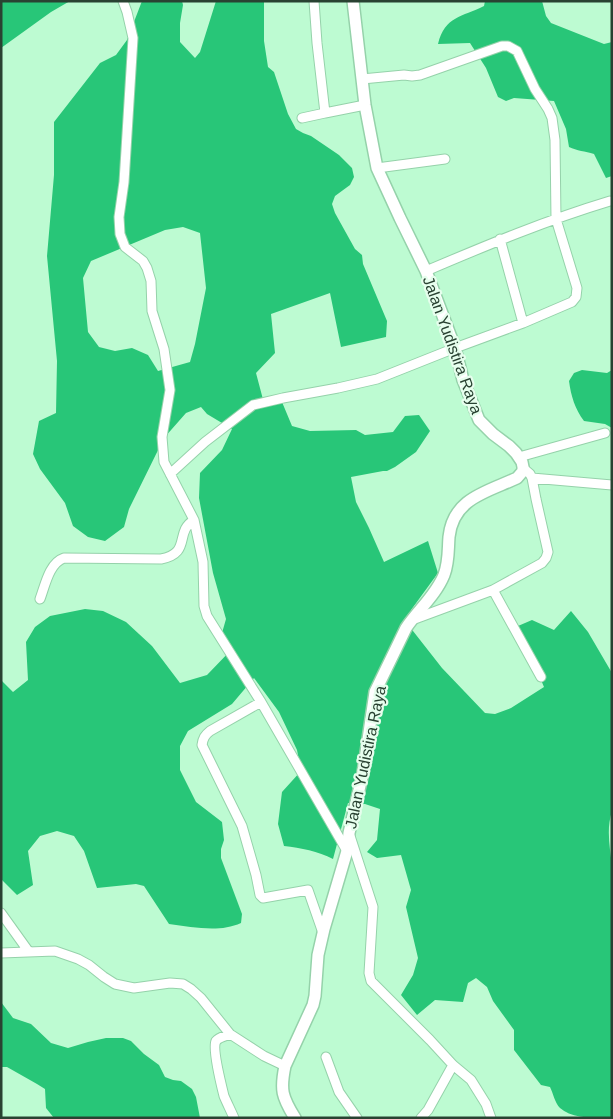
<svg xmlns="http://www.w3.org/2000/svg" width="613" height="1119" viewBox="0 0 613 1119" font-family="Helvetica,sans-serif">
  <rect width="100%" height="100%" fill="#bdfbd2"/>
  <path fill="#28c678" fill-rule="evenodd" d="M1,1H70L51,12L1,48Z
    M142,1H182L183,5L180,23V42L195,58L200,52L216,1H264V41L268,67L274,72L288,114L296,129L303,133L311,136L339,155L352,168L354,177L350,185L335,196L332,204L335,213L355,249L362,255L363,264L387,321L386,337L341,347L330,293L271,314L275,353L256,373L265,407L282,402L292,426L310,431L356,430L365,435L393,432L405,416L419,415L430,431L416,452L395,467L387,471H383L351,477L356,502L369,528L384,562L428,541L438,573L411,610L413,631L442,668L485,713L495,714L511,708L544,687L518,626L532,620L554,630L571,611L588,632L612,673V811C606,830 610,847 612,866V1118C595,1118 572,1119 560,1108C555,1103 553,1093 550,1087L541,1085L514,1050V1030L493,1001L487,987L476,978L468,983L463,1002L435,1000L417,1015L401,995L413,975L418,958L406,907L411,890L401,855L377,858L367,852L377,840L380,809L365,804L348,803L333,859C318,851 301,848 284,846L278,824L282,792L301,771L297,750L279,712L254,678L232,704L188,731L180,746V770L196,802L222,822L224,840L221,849V858L242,914L241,923C219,933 193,927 169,924L144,886L136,884L97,888L84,851L74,836L57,831L40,836L28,851L33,885L17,895L1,879V680L13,692L28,680L26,642L35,627L50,616L85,609L103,611L126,622L152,646L180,683L207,675L233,648L222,633L226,619L213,573L199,498L200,473L222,450L232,429L207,414L201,407L186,413L164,438L129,509L124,527L105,541L88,537L73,526L65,503L40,469L33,454L39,421L56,413L57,361L47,256L54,175V122L100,63L116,55L127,40ZM183,227L200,233L206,288L195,344L190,362L158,371L148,355L132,348L115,351L99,347L88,332L83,278L91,261L165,230Z
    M485,1H542L546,16L551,23L604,44L612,42V176L606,178L594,154C585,151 577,151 569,147L566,129L554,101L514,98L506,101L498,97L486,68L470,43L438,44C445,16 462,17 484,6Z
    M582,370L607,373L612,370V428L605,424L584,421C575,409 571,396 569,381L574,373Z
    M1,1002L13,1018L31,1024L51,1043L68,1048L88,1042L106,1038H123L131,1041L144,1054L159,1065L165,1077L173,1080L181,1081L192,1089L196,1097L200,1118H54L46,1108L45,1089L37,1084L7,1067H1Z"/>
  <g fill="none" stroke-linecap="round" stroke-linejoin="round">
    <defs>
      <path id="minor" d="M123,1L127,12L133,38L124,182L119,217L120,234L125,247L143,261L147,268L151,281L152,311L164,349L170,390L162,437L164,462L194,520L203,562L204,606L207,616L261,702L347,851
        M314,1L317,43L325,113L365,105
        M302,118L325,113
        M377,168L445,159
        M500,239L523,323
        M426,271C487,245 547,220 610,201
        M519,457L605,433
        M170,474L205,442L253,405L283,398L338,388L377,379L455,348L523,323L572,302L576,297L577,288L556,219L555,140L552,118L548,109L535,89L517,51L508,46H502L420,75L412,76L404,75L362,79
        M532,478L612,485
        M493,590L541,677
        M40,599C45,586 49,563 64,558L161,559C192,553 174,532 194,520
        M412,620L493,590L542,563L546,558L548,552L536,499L532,478L530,474L523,468
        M261,702L210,731C205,735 203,738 202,745L242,826L256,875L260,895L263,898L308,890L323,933
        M350,836L373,907L369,973L371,981L430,1040L453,1065L471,1080L486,1104L491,1118
        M1,913L29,952
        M1,953L55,951L78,959L89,965L104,977L115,984L134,988L170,983L183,984L191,989L201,998L230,1034L264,1056L285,1066
        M230,1034C226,1036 219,1037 216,1041C212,1048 222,1088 224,1096C227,1103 231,1111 234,1118
        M326,1057L339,1092L357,1118
        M421,1118L428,1110L453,1065"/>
      <path id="tertiary" d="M295,1118C282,1097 280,1090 285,1066L313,1005L315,996L318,955L324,929L347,851L349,833L363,773L375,692L406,628C418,610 436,595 444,575C449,562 448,550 449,537C453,498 487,492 517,478L523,471V467L522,462L516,453L509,446L493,434L479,420L463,380L455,348L426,271L400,218L377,168L365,105L353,1"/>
    </defs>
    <use href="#minor" stroke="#95d2aa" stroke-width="11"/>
    <use href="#tertiary" stroke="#95d2aa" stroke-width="14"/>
    <use href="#minor" stroke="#fff" stroke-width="9"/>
    <use href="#tertiary" stroke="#fff" stroke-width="11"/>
  </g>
  <g text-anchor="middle" stroke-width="4.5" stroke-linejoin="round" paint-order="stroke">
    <g font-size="16" fill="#294232" stroke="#e6feed">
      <text transform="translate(453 345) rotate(70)" y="6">Jalan Yudistira Raya</text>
      <text transform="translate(365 757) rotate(-78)" y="6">Jalan Yudistira Raya</text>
    </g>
  </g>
  <rect width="613" height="1119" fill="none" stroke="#294232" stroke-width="5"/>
</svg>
